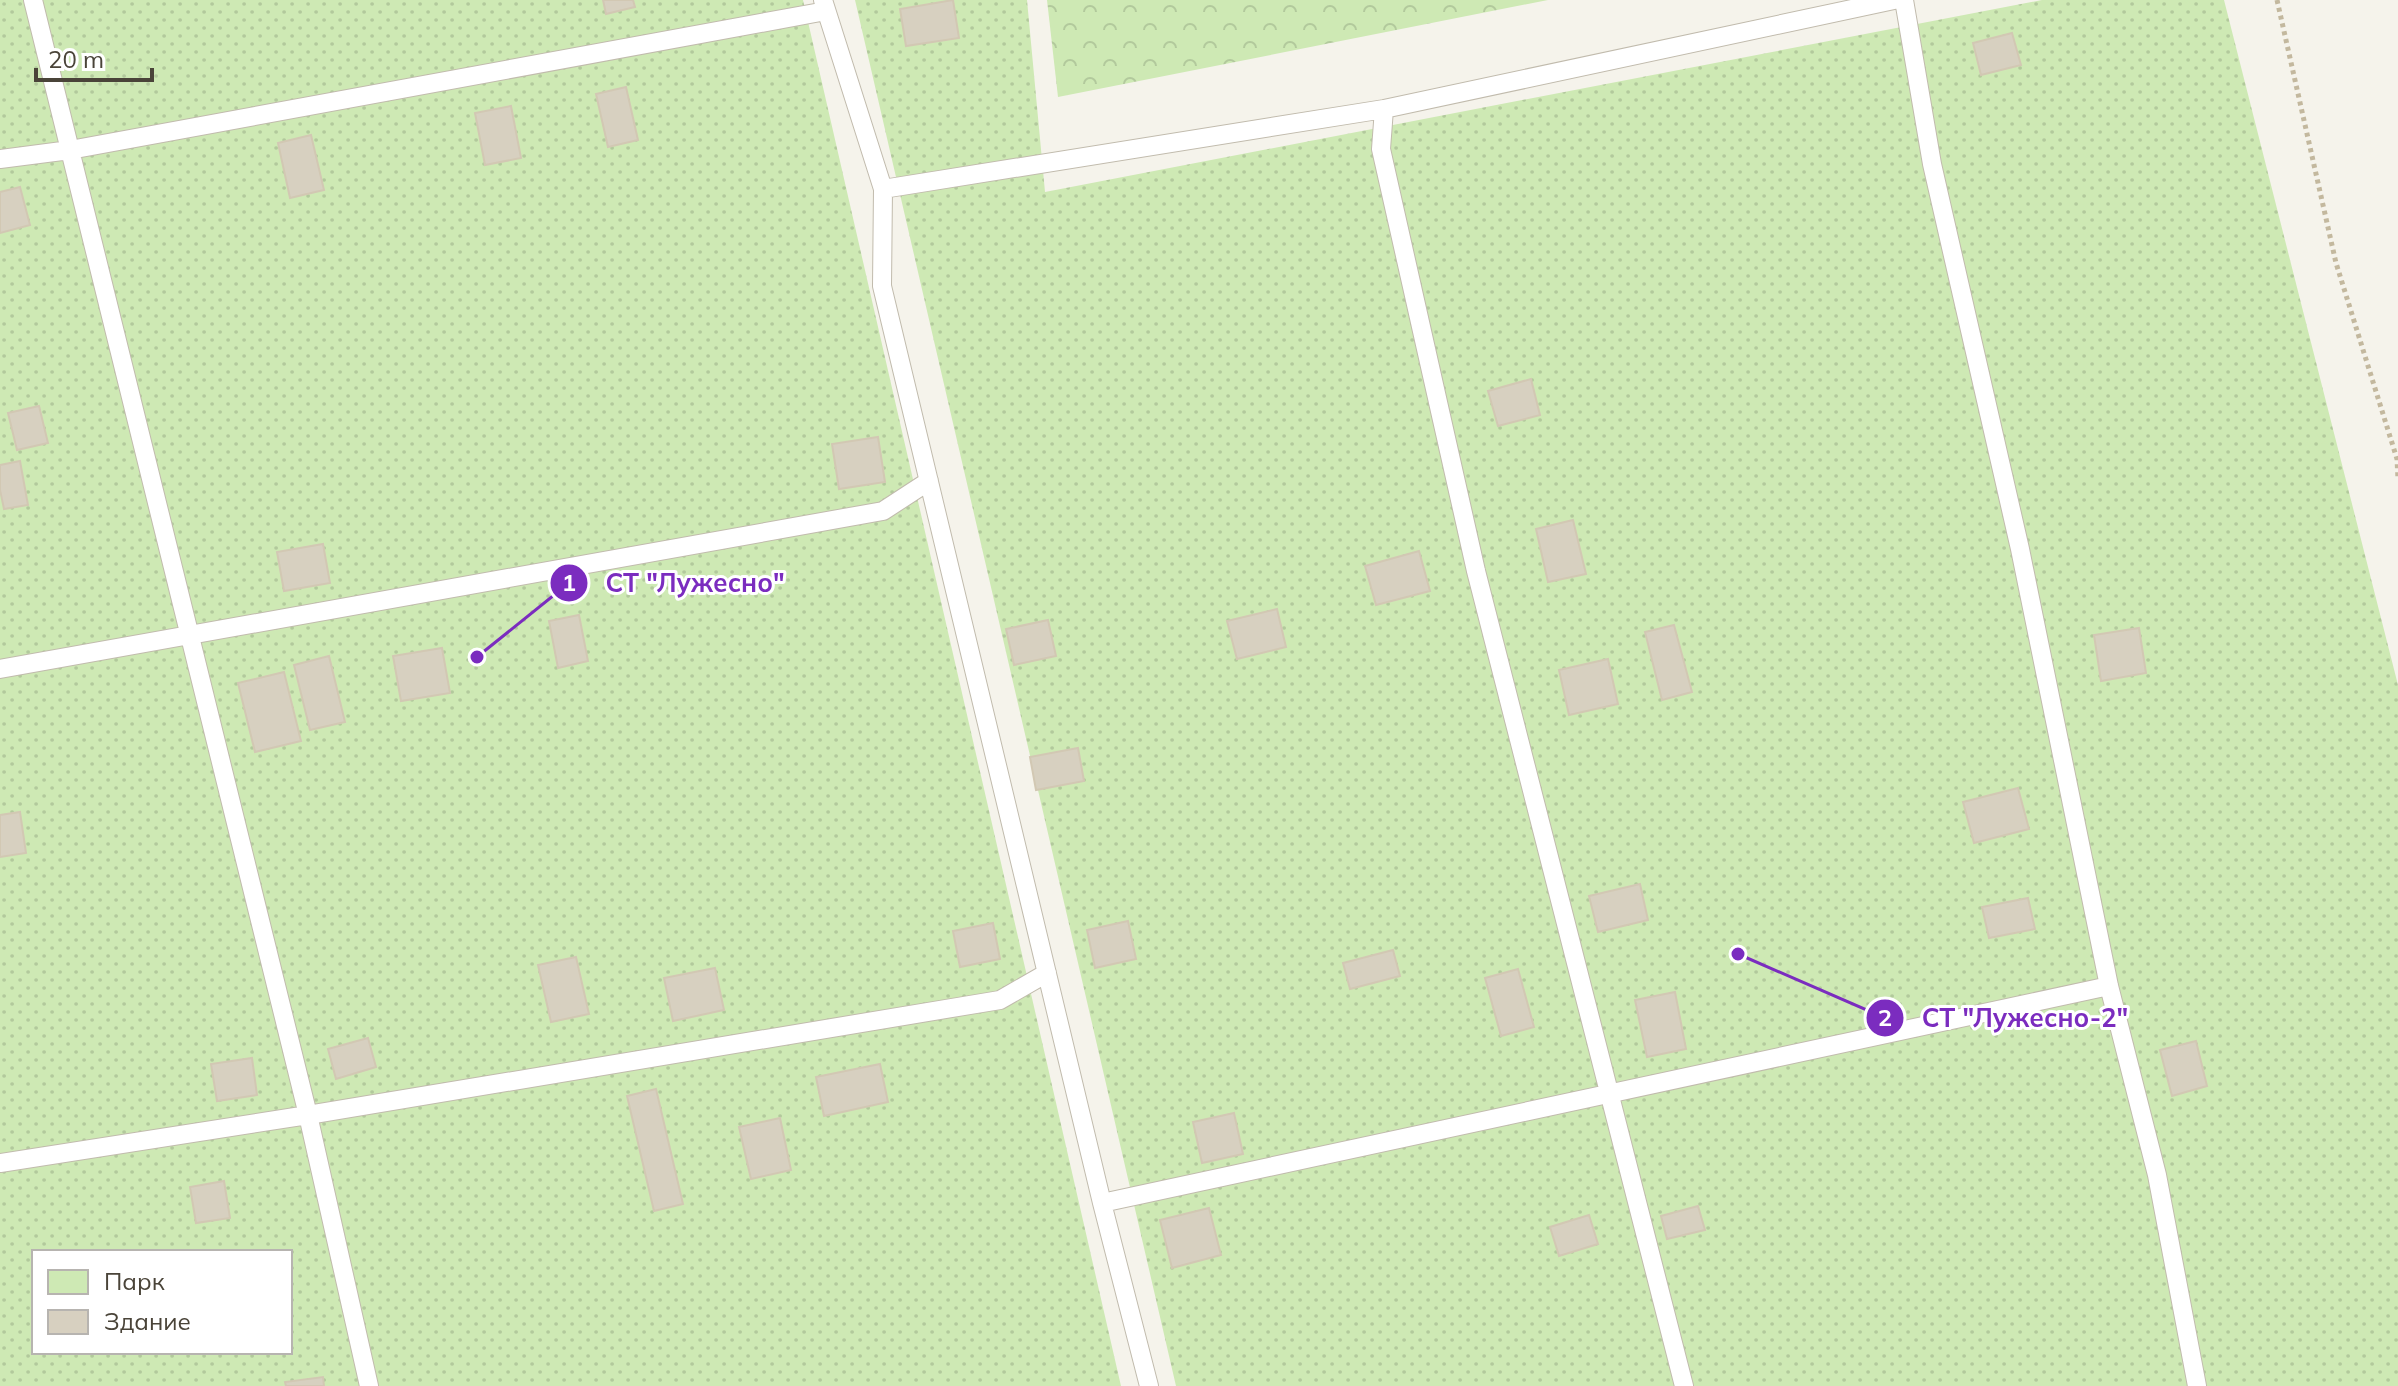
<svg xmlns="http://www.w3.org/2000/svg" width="2398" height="1386" viewBox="0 0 2398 1386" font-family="Mulish,sans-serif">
  <defs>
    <pattern id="green-dots" width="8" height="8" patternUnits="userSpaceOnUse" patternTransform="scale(2)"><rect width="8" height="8" fill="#cee9b4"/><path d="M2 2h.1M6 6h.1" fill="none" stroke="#b2c99c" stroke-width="1.8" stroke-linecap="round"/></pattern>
    <pattern id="forest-crowns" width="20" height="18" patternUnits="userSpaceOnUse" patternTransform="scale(2)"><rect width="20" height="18" fill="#cee9b4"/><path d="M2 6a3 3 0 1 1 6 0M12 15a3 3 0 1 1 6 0" fill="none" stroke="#b2c99c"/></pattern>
  </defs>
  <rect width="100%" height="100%" fill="#f5f3eb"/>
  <path fill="url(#green-dots)" fill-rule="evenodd" d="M0,0H803L1121,1386H0ZM34,1252H290V1352H34Z
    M855,0H1027L1045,192L2042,0H2224L2398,685V1386H1176Z"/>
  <path fill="url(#forest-crowns)" d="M1047,0H1548L1058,97Z"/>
  <path fill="#d7d0c0" stroke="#d2c8b3" stroke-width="2" d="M603,0H633L635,7L606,14Z
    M953,0L959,38L906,46L900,9Z
    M2012,33L2021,65L1981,75L1973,43Z
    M626,87L638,140L608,147L596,94Z
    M511,106L521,158L485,165L475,113Z
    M311,135L324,190L290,198L278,143Z
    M20,187L30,225L0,233V192Z
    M1531,379L1540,415L1498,426L1488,391Z
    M39,406L48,443L17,450L8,413Z
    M878,437L885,482L839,489L832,444Z
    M20,461L28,505L4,509L0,490V465Z
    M1573,520L1586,574L1548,582L1536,529Z
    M323,544L330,583L284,591L277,552Z
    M1419,551L1430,591L1376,605L1365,566Z
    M1277,609L1286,647L1237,659L1227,621Z
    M579,615L588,661L558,668L549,621Z
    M1048,620L1056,656L1014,665L1006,629Z
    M1674,625L1692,692L1662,700L1645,632Z
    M2139,628L2146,673L2101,681L2094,635Z
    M442,648L450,693L401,701L393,656Z
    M329,656L345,722L310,730L294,665Z
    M1608,659L1618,704L1569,715L1559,670Z
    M284,672L301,741L255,752L238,683Z
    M1078,748L1084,781L1036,790L1030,757Z
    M2018,788L2029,829L1974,843L1963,802Z
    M20,812L26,853L0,857V815Z
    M1640,884L1648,920L1598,932L1589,896Z
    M2028,898L2035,929L1989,938L1982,907Z
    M1128,921L1136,959L1095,968L1087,930Z
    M993,923L1000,959L960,967L953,931Z
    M1393,950L1400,976L1350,989L1343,963Z
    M576,957L589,1014L551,1022L538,965Z
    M715,968L724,1010L673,1021L664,978Z
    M1518,969L1534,1027L1501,1036L1485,978Z
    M1675,992L1686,1049L1647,1057L1635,1000Z
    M368,1038L376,1067L336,1079L328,1049Z
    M2196,1041L2207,1086L2172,1096L2160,1050Z
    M252,1058L257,1095L217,1101L211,1064Z
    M880,1064L888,1102L824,1116L816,1077Z
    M656,1089L683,1204L654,1211L627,1096Z
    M1234,1113L1243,1154L1202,1163L1193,1122Z
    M780,1118L791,1170L751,1179L739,1127Z
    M224,1181L230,1218L196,1223L190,1187Z
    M1698,1206L1705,1230L1667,1239L1661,1216Z
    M1209,1208L1221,1255L1172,1268L1160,1220Z
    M1589,1215L1598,1244L1559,1256L1550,1227Z
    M323,1377L324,1386H286L285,1382Z"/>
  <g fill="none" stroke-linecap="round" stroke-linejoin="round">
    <defs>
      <path id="service" d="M33,0L308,1115L369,1386
        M823,0L883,189L882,286L1102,1203L1149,1386
        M1904,0L1932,164L2020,549L2109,986L2157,1175L2197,1386
        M1384,109L1381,149L1476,571L1684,1386
        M0,159L70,150L826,11
        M883,189L1384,109L1894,0
        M0,669L883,511L929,481
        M0,1163L308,1115L1000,1000L1047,973
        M1102,1203L2109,986"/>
    </defs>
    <use href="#service" stroke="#c1bbad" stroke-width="20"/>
    <path stroke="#c3b89e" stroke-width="5" stroke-dasharray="4 4" stroke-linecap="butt" d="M2277,0L2336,263L2397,459L2398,479"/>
    <use href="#service" stroke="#fff" stroke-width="18"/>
  </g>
  <path fill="none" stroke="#7b2cbf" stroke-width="3" d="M477 657L569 583M1738 954L1885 1018"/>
  <g fill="#7b2cbf" stroke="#fff" stroke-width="3">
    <circle cx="477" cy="657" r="8"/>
    <circle cx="1738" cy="954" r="8"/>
    <circle cx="569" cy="583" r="20"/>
    <circle cx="1885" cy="1018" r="20"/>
  </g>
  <g font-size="24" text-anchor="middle" font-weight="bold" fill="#fff">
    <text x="569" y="591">1</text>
    <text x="1885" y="1026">2</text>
  </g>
  <g font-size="26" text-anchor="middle" font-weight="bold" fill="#7b2cbf" stroke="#fff" stroke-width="6" stroke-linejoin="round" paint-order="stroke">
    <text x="695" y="592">СТ "Лужесно"</text>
    <text x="2025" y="1027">СТ "Лужесно-2"</text>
  </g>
  <rect x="32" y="1250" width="260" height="104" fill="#ffffff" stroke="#b7b4b0" stroke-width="2"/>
  <rect x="48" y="1270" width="40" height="24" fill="#cee9b4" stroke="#b7b4b0" stroke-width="2"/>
  <text x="104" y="1290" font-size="24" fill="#4a4439">Парк</text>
  <rect x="48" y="1310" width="40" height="24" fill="#d7d0c0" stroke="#b7b4b0" stroke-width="2"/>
  <text x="104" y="1330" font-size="24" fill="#4a4439">Здание</text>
  <path d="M36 68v12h116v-12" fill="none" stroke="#4a4439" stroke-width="4"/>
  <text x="48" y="68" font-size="24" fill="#4a4439" stroke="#ffffff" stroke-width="6" paint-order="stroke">20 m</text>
</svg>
